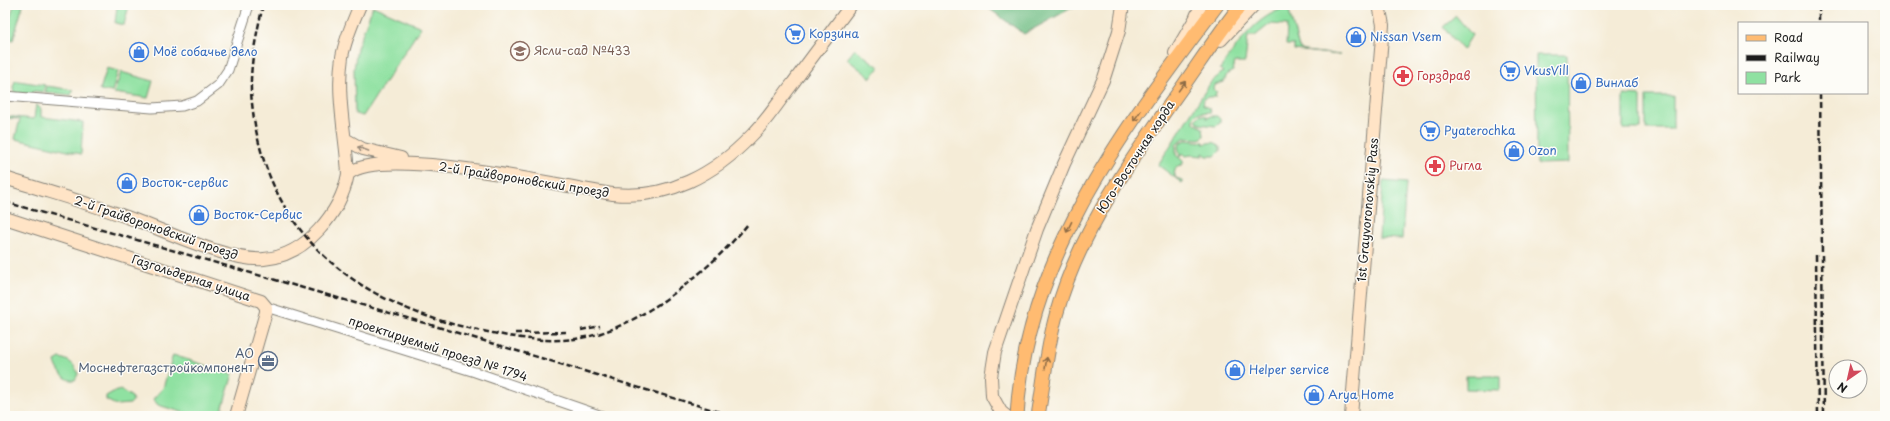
<svg xmlns="http://www.w3.org/2000/svg" width="1890" height="421" viewBox="0 0 1890 421" font-family="'Playpen Sans',sans-serif">
  <rect width="100%" height="100%" fill="#fdfcf7"/>
  <filter id="ink" filterUnits="userSpaceOnUse"><feTurbulence type="fractalNoise" baseFrequency=".025" numOctaves="2"/><feDisplacementMap in="SourceGraphic" scale="8" xChannelSelector="R" yChannelSelector="G"/><feConvolveMatrix kernelMatrix="1 2 1 2 8 2 1 2 1" color-interpolation-filters="sRGB"/></filter>
  <filter id="wash" filterUnits="userSpaceOnUse"><feTurbulence type="fractalNoise" baseFrequency=".012" numOctaves="4" result="noise"/><feDisplacementMap in="SourceGraphic" scale="16" xChannelSelector="R" yChannelSelector="G"/><feGaussianBlur stdDeviation="0.9" result="paint"/><feColorMatrix in="noise" values="0 0 0 0 0 0 0 0 0 0 0 0 0 0 0 0 0 1.4 0 .05"/><feComposite in="paint" operator="in"/></filter>
  <g filter="url(#wash)">
    <rect width="100%" height="100%" fill="#f5ecd7"/>
    <path fill="#8fe1a1" stroke="#567e5e" d="M14,5H23L13,40L5,37V35Z
      M115,5H129L124,25L115,23L117,6Z
      M373,6L421,27L363,116L355,114L354,69L357,48Z
      M1288,7L1299,48L1304,51L1340,55L1294,50V45H1286L1287,25L1270,24L1255,36H1248L1245,62H1235L1233,71L1227,74L1224,82L1214,85L1213,89L1217,92L1215,94L1217,97H1208L1204,99L1203,105L1210,109L1211,112L1198,113L1194,117V123L1203,128L1204,136L1200,139L1184,138L1176,145V155L1183,161V164L1176,167L1174,174L1176,178L1182,180V183L1158,165L1211,82L1223,72L1220,69C1239,43 1255,16 1288,7Z
      M1456,16L1472,35L1463,50L1443,27Z
      M855,49L879,67L871,78L847,59Z
      M1536,55H1567L1568,163L1537,164Z
      M107,68L118,71L112,92L100,90Z
      M121,72L153,81L148,98L114,93Z
      M15,81H18L45,85L43,92L34,91L31,94L14,93L13,87Z
      M47,86L73,90L71,95L45,92Z
      M1623,95L1641,96V129H1623Z
      M1646,96H1673V129H1646Z
      M36,104L41,109V117L83,122L81,154L15,139L20,119L5,118V116L34,119Z
      M1200,115L1207,116L1206,118H1209L1210,116H1217L1220,119V123L1216,126L1199,124L1196,119Z
      M1186,140L1204,142L1203,144C1210,143 1215,140 1220,147V151L1215,156H1207L1203,153V156L1191,155L1186,156L1183,153L1180,157L1178,147L1181,142Z
      M1383,181L1406,183L1402,239L1379,238Z
      M173,355L233,374L220,416H195L158,405L153,399L163,388Z
      M60,358C69,360 75,364 78,374L75,380C65,382 57,370 55,361Z
      M1466,376H1500V390L1466,389Z
      M121,390L132,397L133,401L130,404L116,405L106,400V396L113,392Z"/>
    <path fill="#73bf87" stroke="#486e52" d="M984,5H1077L1024,34Z"/>
  </g>
  <g filter="url(#ink)">
    <g fill="none" stroke-linecap="round" stroke-linejoin="round">
      <defs>
        <path id="street" d="M5,96L152,108L182,106L197,101L218,85L228,70L249,5
          M266,307L475,372L602,416"/>
        <path id="secondary" d="M1221,40L1254,5
          M1175,53L1195,19L1201,5
          M345,139L363,149L401,158
          M348,174C346,136 336,96 342,57C345,39 353,22 360,5
          M5,178C48,192 92,204 135,220C168,232 231,262 264,259C306,256 341,212 348,174C382,144 565,187 613,194C667,200 715,174 751,136C767,121 779,101 793,83C812,57 832,31 851,5
          M5,218L261,301L266,307V312L236,416
          M1006,416L1001,412L992,396L991,377L995,352L1037,229L1064,164L1104,78L1119,31L1123,5
          M1351,416L1383,25L1379,5"/>
        <path id="primary" d="M1017,416C1025,257 1125,128 1217,5
          M1038,416C1044,381 1047,346 1057,312C1078,233 1136,152 1183,86C1202,59 1220,31 1241,5"/>
      </defs>
      <use href="#street" stroke="#88847a" stroke-width="11"/>
      <use href="#secondary" stroke="#88847a" stroke-width="14"/>
      <use href="#primary" stroke="#88847a" stroke-width="15"/>
      <use href="#street" stroke="#fff" stroke-width="9"/>
      <use href="#secondary" stroke="#ffe4c6" stroke-width="12"/>
      <use href="#primary" stroke="#ffbb71" stroke-width="13"/>
      <path stroke="#1c1c1c" stroke-width="2.5" stroke-dasharray="6 3" stroke-linecap="butt" d="M263,5C256,36 248,71 252,103C265,231 353,303 473,329C516,338 558,347 601,333C652,317 714,266 748,224
        M1819,5V23
        M1820,93L1824,416
        M5,202L428,324L733,416
        M1816,255L1818,416
        M581,330L600,326
        M515,333L567,332"/>
    </g>
    <defs><path id="oneway-shaft" d="M-6 0H5M1.5-3L5.5 0L1.5 3" fill="none" stroke-width="1.6" stroke-linecap="round" stroke-linejoin="round"/></defs>
    <g stroke="#8e6c46">
      <use href="#oneway-shaft" transform="translate(1182 86) rotate(-54)"/>
      <use href="#oneway-shaft" transform="translate(1137 116) rotate(125)"/>
      <use href="#oneway-shaft" transform="translate(1069 227) rotate(116)"/>
      <use href="#oneway-shaft" transform="translate(1046 363) rotate(-81)"/>
    </g>
    <use stroke="#998a7a" href="#oneway-shaft" transform="translate(363 149) rotate(-160)"/>
  </g>
  <defs>
    <symbol id="supermarket-ring" viewBox="-11 -11 22 22"><circle r="9.5" fill="#fdfcf7" stroke="#3f7fe0" stroke-width="1.5"/><path d="M-6-5.5h2.5l.6 2H6L4.5 2H-2.5L-4.4-4H-6ZM-1.5 3.2a1.3 1.3 0 1 0 .1 0ZM3 3.2a1.3 1.3 0 1 0 .1 0Z" fill="#3f7fe0"/></symbol>
    <symbol id="shop-ring" viewBox="-11 -11 22 22"><circle r="9.5" fill="#fdfcf7" stroke="#3f7fe0" stroke-width="1.5"/><path d="M-5-2.5h2.3a2.7 3.5 0 0 1 5.4 0H5L5.5 6h-11ZM-1.5-2.5h3a1.5 2.3 0 0 0-3 0Z" fill="#3f7fe0"/></symbol>
    <symbol id="school-ring" viewBox="-11 -11 22 22"><circle r="9.5" fill="#fdfcf7" stroke="#8d6e63" stroke-width="1.5"/><path d="M0-5L7-2L0 1L-7-2ZM-4 1L0 2.5L4 1V4Q0 6-4 4Z" fill="#8d6e63"/></symbol>
    <symbol id="pharmacy-ring" viewBox="-11 -11 22 22"><circle r="9.5" fill="#fdfcf7" stroke="#e0444e" stroke-width="1.5"/><path d="M-2-6h4v4h4v4h-4v4h-4v-4h-4v-4h4Z" fill="#e0444e"/></symbol>
    <symbol id="office-ring" viewBox="-11 -11 22 22"><circle r="9.5" fill="#fdfcf7" stroke="#5c6f8a" stroke-width="1.5"/><path d="M-6-3h4V-5.5h4V-3h4V5H-6ZM-1-4.5V-3h2v-1.5ZM-6 0V1H6V0Z" fill="#5c6f8a"/></symbol>
  </defs>
  <g fill-rule="evenodd">
    <use href="#supermarket-ring" x="784" y="23" width="22" height="22"/>
    <use href="#shop-ring" x="1345" y="26" width="22" height="22"/>
    <use href="#school-ring" x="509" y="40" width="22" height="22"/>
    <use href="#shop-ring" x="128" y="41" width="22" height="22"/>
    <use href="#supermarket-ring" x="1499" y="60" width="22" height="22"/>
    <use href="#pharmacy-ring" x="1392" y="65" width="22" height="22"/>
    <use href="#shop-ring" x="1570" y="72" width="22" height="22"/>
    <use href="#supermarket-ring" x="1419" y="120" width="22" height="22"/>
    <use href="#shop-ring" x="1503" y="140" width="22" height="22"/>
    <use href="#pharmacy-ring" x="1424" y="155" width="22" height="22"/>
    <use href="#shop-ring" x="116" y="172" width="22" height="22"/>
    <use href="#shop-ring" x="188" y="204" width="22" height="22"/>
    <use href="#office-ring" x="257" y="350" width="22" height="22"/>
    <use href="#shop-ring" x="1224" y="359" width="22" height="22"/>
    <use href="#shop-ring" x="1303" y="384" width="22" height="22"/>
  </g>
  <g text-anchor="middle" stroke-width="3" stroke-linejoin="round" paint-order="stroke">
    <g font-size="12" fill="#366cbe" stroke="#fdfcf7" text-anchor="start">
      <text x="809" y="38">Корзина</text>
      <text x="1370" y="41">Nissan Vsem</text>
      <text x="153" y="56">Моё собачье дело</text>
      <text x="1524" y="75">VkusVill</text>
      <text x="1595" y="87">Винлаб</text>
      <text x="1444" y="135">Pyaterochka</text>
      <text x="1528" y="155">Ozon</text>
      <text x="141" y="187">Восток-сервис</text>
      <text x="213" y="219">Восток-Сервис</text>
      <text x="1249" y="374">Helper service</text>
      <text x="1328" y="399">Arya Home</text>
    </g>
    <g font-size="12" fill="#785e54" stroke="#fdfcf7" text-anchor="start">
      <text x="534" y="55">Ясли-сад №433</text>
    </g>
    <g font-size="12" fill="#be3a42" stroke="#fdfcf7" text-anchor="start">
      <text x="1417" y="80">Горздрав</text>
      <text x="1449" y="170">Ригла</text>
    </g>
    <g font-size="12" fill="#1c1c1c" stroke="#fdfcf7">
      <text transform="translate(1136 157) rotate(-57)" y="4">Юго-Восточная хорда</text>
      <text transform="translate(524 180) rotate(9)" y="4">2-й Грайвороновский проезд</text>
      <text transform="translate(1368 210) rotate(-85)" y="4">1st Grayvoronovskiy Pass</text>
      <text transform="translate(156 228) rotate(19)" y="4">2-й Грайвороновский проезд</text>
      <text transform="translate(191 278) rotate(18)" y="4">Газгольдерная улица</text>
      <text transform="translate(438 349) rotate(18)" y="4">проектируемый проезд № 1794</text>
    </g>
    <g font-size="12" fill="#4e5e75" stroke="#fdfcf7" text-anchor="end">
      <text x="254" y="358">АО<tspan x="254" dy="14">Моснефтегазстройкомпонент</tspan></text>
    </g>
  </g>
  <rect width="1890" height="421" fill="none" stroke="#fdfcf7" stroke-width="20"/>
  <rect x="1738" y="22" width="130" height="72" fill="#fdfcf7" stroke="#a3a29f"/>
  <rect x="1746" y="35" width="20" height="6" fill="#ffbb71" stroke="#a3a29f"/>
  <text x="1774" y="42" font-size="12" fill="#1c1c1c">Road</text>
  <rect x="1746" y="55" width="20" height="6" fill="#1c1c1c" stroke="#a3a29f"/>
  <text x="1774" y="62" font-size="12" fill="#1c1c1c">Railway</text>
  <rect x="1746" y="72" width="20" height="12" fill="#8fe1a1" stroke="#a3a29f"/>
  <text x="1774" y="82" font-size="12" fill="#1c1c1c">Park</text>
  <g transform="translate(1848 379) rotate(214)"><circle r="19" fill="#fdfcf7" stroke="#a3a29f"/>
  <path d="M0-3L7 15L0 10L-7 15Z" fill="#d1495b"/>
  <text y="-6" font-size="11" font-weight="bold" text-anchor="middle" fill="#1c1c1c">N</text>
  </g>
</svg>
